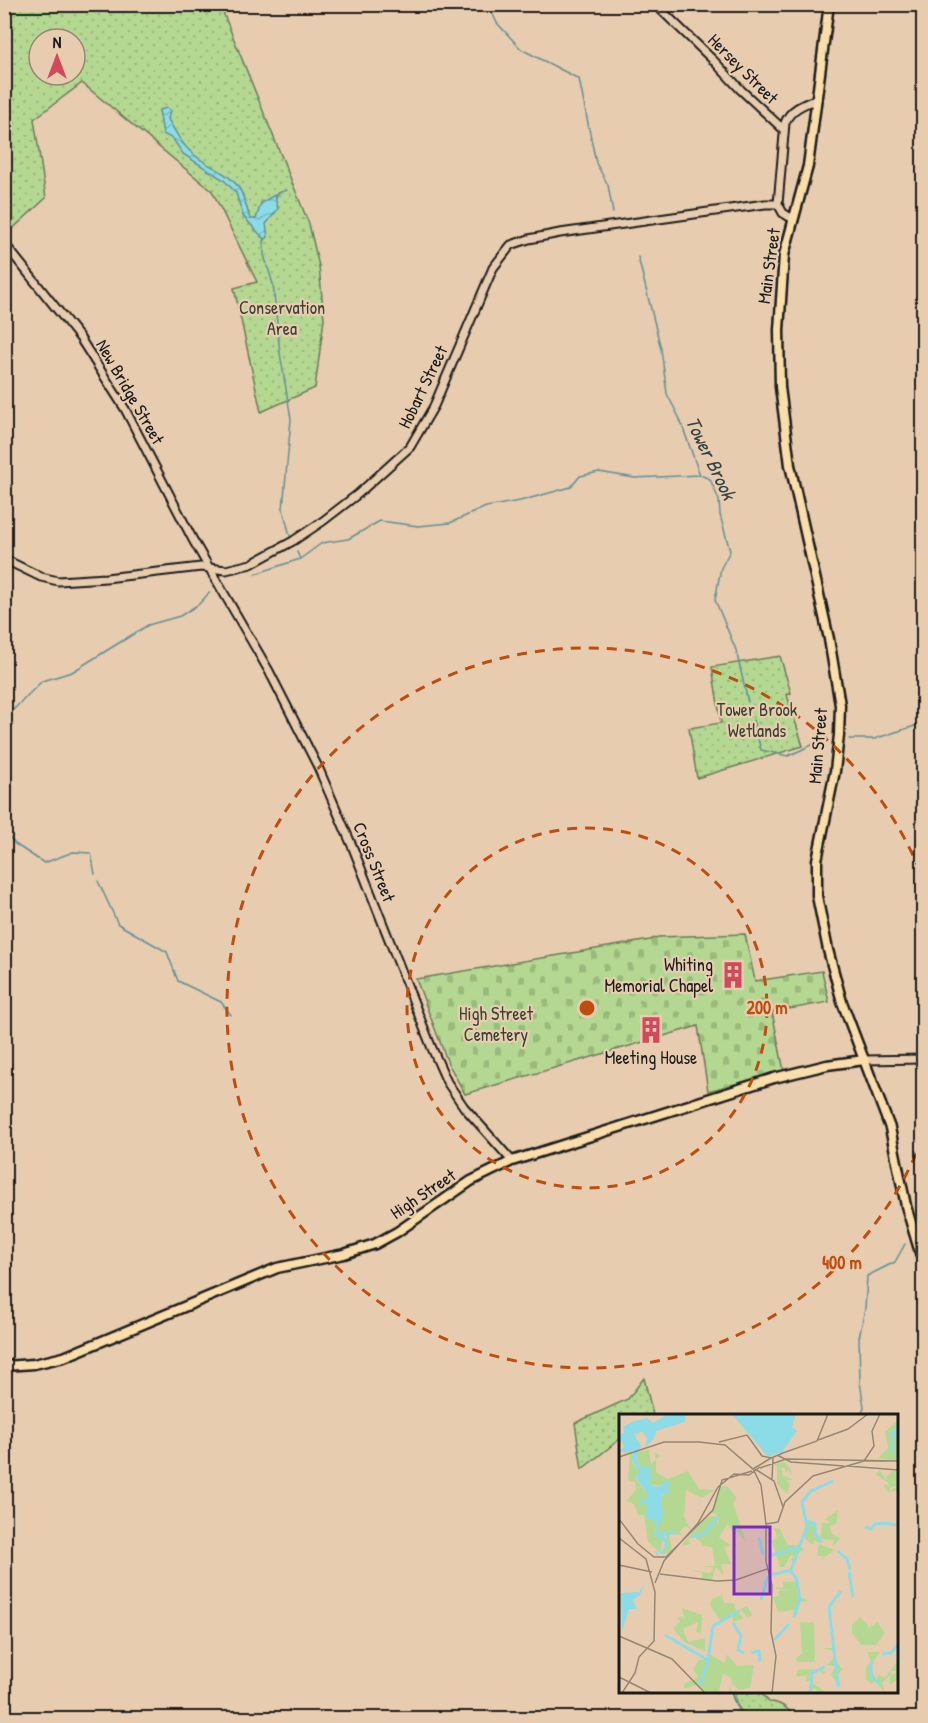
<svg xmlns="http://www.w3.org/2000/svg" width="928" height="1723" viewBox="0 0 928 1723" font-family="'Patrick Hand',sans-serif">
  <defs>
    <pattern id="grass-dots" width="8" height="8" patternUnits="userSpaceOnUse" patternTransform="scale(1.5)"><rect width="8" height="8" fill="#b4d892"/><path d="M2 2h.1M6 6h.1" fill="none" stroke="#9ab97d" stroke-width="1.8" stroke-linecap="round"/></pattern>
    <pattern id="cemetery-stones" width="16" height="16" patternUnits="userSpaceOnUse" patternTransform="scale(1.5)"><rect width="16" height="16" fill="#b4d892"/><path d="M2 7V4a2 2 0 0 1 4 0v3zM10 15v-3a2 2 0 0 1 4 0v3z" fill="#9ab97d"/></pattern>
    <pattern id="water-waves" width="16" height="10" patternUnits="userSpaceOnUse" patternTransform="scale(1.5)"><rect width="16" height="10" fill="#8cdce8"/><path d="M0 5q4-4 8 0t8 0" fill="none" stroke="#78bcc6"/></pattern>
  </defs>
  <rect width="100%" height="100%" fill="#e8ccaf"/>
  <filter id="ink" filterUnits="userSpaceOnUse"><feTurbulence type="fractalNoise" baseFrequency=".0167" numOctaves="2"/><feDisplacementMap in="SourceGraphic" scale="12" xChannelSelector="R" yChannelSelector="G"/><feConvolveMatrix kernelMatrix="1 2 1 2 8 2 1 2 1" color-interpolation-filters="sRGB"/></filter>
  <g filter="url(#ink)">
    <path fill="url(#grass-dots)" stroke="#687a57" stroke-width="1.5" fill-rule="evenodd" d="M4,5H220L309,224L319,266L324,319L315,388L261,412L234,288L257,282L212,191L82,83L34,119L46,198L9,232L4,224ZM39,39H75V75H39Z
      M780,656L791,693L787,695L803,746L697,778L689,728L721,723L712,667Z
      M644,1378L653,1415L620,1416V1439L582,1469L575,1423L628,1399Z
      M731,1692H760L769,1702C781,1702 789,1709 795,1718H746L734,1701Z"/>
    <path fill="url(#cemetery-stones)" stroke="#687a57" stroke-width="1.5" d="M745,934L755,981L822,971L829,1002L772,1012L784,1071L708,1091L698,1026L465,1094L448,1063L416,979L650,940L658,937Z"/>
    <path fill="url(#water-waves)" stroke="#5f8f96" stroke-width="1.5" d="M167,108L170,110L168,119C176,133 183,147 197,157C210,167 229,173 239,188C245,198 247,209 250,219H256L261,203L276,194V200L278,209L266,224L268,237L265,240L243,216L236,193L224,180L183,154L173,139L163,134L159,110Z"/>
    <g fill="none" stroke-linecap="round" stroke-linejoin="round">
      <path stroke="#5f8f96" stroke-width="1.5" d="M488,4L497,23L521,49L579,79L596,163L608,185L613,213
        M276,197L278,193L287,190
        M264,238V255L273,284L280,353L291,419L283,509L290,536
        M638,257L661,349L667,394L679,417L700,475L710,479L719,500L720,515L730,551L721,568L715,600L736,650L748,702
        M297,552L300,559
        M255,574L300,559L322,543L348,539L380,521L418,526L450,523L486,507L520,501L571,487L580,476L599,472L635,478L700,475
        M753,720L761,750L788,756L827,738
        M4,722L9,714L42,681L72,672L148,625L180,616L199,604L210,592
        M849,739H874L924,723
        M4,831L15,844L44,863L73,852L91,853L95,874
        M98,881L118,924L167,952L178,981L221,1002L231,1015
        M861,1416L864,1407L860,1382L859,1338L865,1309L867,1276L895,1262L905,1244
        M734,1692L739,1718"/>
      <defs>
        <path id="minor" d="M655,4L713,60L741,90L784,130
          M793,219L783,213L778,204L785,123C790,109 804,104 817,99
          M4,243L80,338L125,409L193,540L269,671L318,767L353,848L431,1046L447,1082L464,1107L512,1161
          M4,559L41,577L58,581L106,578L201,567L226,570L251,564L293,541L323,521L358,494L410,447L434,406L493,268L511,245L529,239L560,233L765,204H778
          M864,1060L924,1059"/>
        <path id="major" d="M829,4L808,166L784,255L779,330L780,387L790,465L829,639L840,705L839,735L835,771L817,860V896L828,950L842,1002L890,1128L906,1206L924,1266
          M4,1366L34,1364L64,1357L277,1268L344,1254L375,1244L397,1232L471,1181L512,1161L774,1078L827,1065L864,1060"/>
      </defs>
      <use href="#minor" stroke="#1c1c1c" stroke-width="11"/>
      <use href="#major" stroke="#1c1c1c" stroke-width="13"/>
      <use href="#minor" stroke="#e8ccaf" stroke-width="7"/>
      <use href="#major" stroke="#f9ddab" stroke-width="8"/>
    </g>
  </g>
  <g fill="none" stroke="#bf4d0f" stroke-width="3" stroke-dasharray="10 8">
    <circle cx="587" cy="1008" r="180"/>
    <path d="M923 1137A360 360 0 1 1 923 879"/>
  </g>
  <defs>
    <symbol id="building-bare" viewBox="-9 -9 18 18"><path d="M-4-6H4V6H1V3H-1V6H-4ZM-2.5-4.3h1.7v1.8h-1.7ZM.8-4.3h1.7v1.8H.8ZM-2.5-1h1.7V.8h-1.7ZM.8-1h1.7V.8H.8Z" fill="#d1495b" stroke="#e8ccaf" stroke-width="2.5" paint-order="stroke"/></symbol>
  </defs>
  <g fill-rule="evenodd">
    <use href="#building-bare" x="714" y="956" width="38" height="38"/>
    <use href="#building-bare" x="632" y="1011" width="38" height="38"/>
  </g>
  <g text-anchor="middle" stroke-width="4.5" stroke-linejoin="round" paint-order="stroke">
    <g font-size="18" fill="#1c1c1c" stroke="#e8ccaf">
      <text transform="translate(743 69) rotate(45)" y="6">Hersey Street</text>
      <text transform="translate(769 266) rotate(-82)" y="6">Main Street</text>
      <text transform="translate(423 387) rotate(-64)" y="6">Hobart Street</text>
      <text transform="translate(130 392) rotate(60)" y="6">New Bridge Street</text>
      <text transform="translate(818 746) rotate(-85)" y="6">Main Street</text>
      <text transform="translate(374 862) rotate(68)" y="6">Cross Street</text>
      <text transform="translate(423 1194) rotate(-34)" y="6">High Street</text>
    </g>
    <g font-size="18" fill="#3a4234" stroke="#e8ccaf">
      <text x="282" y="314">Conservation<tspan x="282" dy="21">Area</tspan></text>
      <text x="757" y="716">Tower Brook<tspan x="757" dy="21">Wetlands</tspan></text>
      <text x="496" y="1020">High Street<tspan x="496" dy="21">Cemetery</tspan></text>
    </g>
    <g font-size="18" fill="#1c1c1c" stroke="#e8ccaf" text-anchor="end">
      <text x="713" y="971">Whiting<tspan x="713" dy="21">Memorial Chapel</tspan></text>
      <text x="651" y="1064" text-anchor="middle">Meeting House</text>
    </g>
    <g font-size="20" font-style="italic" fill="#324245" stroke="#e8ccaf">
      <text transform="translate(711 458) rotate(64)" y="7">Tower Brook</text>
    </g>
  </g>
  <g transform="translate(619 1414)">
    <rect width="279" height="279" fill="#e8ccaf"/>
    <path d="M279,6V47L259,44L269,34L266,18ZM13,33V48L20,57L17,65L32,85L28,89L38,108L35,118L43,124L42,139L29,128L25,101H19L15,90L7,87L17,76L16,68L9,66L11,40L0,37ZM30,36L32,50L37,46L35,38L42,42L37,45V58L49,65L69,57L80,75L96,76L83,84L67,76L65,103L72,116L67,112L59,119H39L38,111L44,102L42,83L48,79L42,72L31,71L32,53H21L17,44L19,38ZM102,72L109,73L118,84L114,89L127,128L118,117L115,122L109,109L100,123L111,131L105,134L112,150H102L105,162L97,153L93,165L83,166V158H78L72,156L91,159L95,153H89L84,152H96L93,133L85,132L73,119L88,103L96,102L97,110L100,109L97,100L92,99ZM219,96L217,110L211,112L213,120L221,124L213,134L215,126L202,125L201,130L215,136L202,146L205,142H198L200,129L196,126L193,131L185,123L187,106L197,112L198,124L201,125L203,109H212L206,105ZM178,167V181L189,187L181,188L178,199L174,200L175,196L159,198L154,183L160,182L159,177L171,176L157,175V173L164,174V168ZM103,181L105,189H115L117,197L128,192L134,202L128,203L122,196L120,199L125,204L114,208L113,199L102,208L91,191L93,185ZM63,194L83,201L82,219L77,218L79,208L64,215L69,228L86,224V237L65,228L54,214L61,207L58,204L63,202L66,207ZM241,203L251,214L258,208L266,219L257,231H242L233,219V211ZM181,208L195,209L196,248H178L177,244L183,240ZM92,241L105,250L108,241L118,252L135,251L131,274L120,276L114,270L112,272L113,265L104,259L100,277H103L110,279V272L114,279H87L78,271L65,275V270L79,263L74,256L79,246H89Z" fill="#b4d892"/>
    <path d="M92,241L107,250L108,241L118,252L111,254L109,250L104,256L89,248L78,249Z" fill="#b4d892"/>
    <path d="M166,48L173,58L171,61L170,56L166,58V54H162L164,62L174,65L168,67L171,70L168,80L158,70V53L154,50ZM261,56L266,65L273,57H279V71L271,74L270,77L279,72L278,77L269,78L265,73L266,70L271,73L268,68L256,60ZM97,103L99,111L103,110L99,113L95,110L91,113L97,121L90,124L88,119L81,127L74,122L72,124L69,125L72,130L62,132L74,118L84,120L87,112L82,109ZM56,109L63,121L50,120L53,137L44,141L48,119L39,120L38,111L54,115ZM155,114L161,115L169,131H181L185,136L178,139L175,151L172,145L175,142L172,141L165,153H161L153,127L158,123ZM203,234H217L216,245L223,255L219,261L222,273L212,261L216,252L207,251L214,245L215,237ZM248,238H261L254,248L259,250L254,249L251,254L257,265L260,261L266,264L279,246V257H271L273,261L279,257V265L271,271V261L263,269L266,279L256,267L252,270L247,265V253L252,248ZM187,255L204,256L206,260L199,256L194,260V269L208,279H198L196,274L190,279L193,273L192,267H187L188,261L177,263L178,256Z" fill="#b4d892"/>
    <path d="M49,0H67L66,8L37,17L35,25L26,33L28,25L24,18L15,20L22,32L17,44L20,52L32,53L31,71L40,73L45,68L53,69L47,75L53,77L42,82L44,102L38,117L41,120L42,117L45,119L52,117L60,119L45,122L50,130L45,133L47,137L43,140L38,138L40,144L35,137L43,138L46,129L35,120L38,108L27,104L28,89L21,91L20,81L24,89L25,84H31L15,60L18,62L20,57L12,45L15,37H0L5,33L0,21L5,19L4,13L15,7L28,4L34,9ZM113,0H177L173,13L178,17L163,38L149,43ZM26,169L21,181L14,186L18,195H10L3,217L2,179L20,178Z" fill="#8cdce8"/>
    <path fill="none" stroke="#8cdce8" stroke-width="3" d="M273,37L274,19L279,14M188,107L196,110V120L203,128M246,113L252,115L256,110L265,109L279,111M73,123L85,120L99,103M140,123L144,141M219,137L228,145L231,156M149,142L178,134M172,156L188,112L183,88L192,77L214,67M172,157L178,166L181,186L175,203M230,158L234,183M152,161L172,156M142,186L149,162M114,209L122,222L119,236L125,239M46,221L89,246L94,212L120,197M155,226L170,210M132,239L140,237L141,248M263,240L272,239L279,231M252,248V262L261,271M81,272L89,246M219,273L210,193L222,177M191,279L193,259L206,253"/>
    <path fill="none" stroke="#968674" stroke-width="1.5" d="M199,26L229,15L249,0M100,28L128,21L143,42L152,44L162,40M161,40L198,27L209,0M158,41L172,48L225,52M0,43L45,28H80L106,31L134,55L152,44M245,47L255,32L253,17L261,0M229,52L279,56M141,54L167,45L279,47M134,55L142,71L147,110V148L153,171L152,218L157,242L153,279M136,55L155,67L164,93M153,65L154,44M0,105L19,130L35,143H47L94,96L103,66L133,57M147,110L159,108L166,88L194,62L245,47H279M0,124L27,145L36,178L35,227L20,243L16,259L3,279M0,151L33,158M41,160L98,167L117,166L148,155M36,169L45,147L79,109L99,73L115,60L130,61L141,53M0,222L53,245L86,279M0,263L32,279"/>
    <path fill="#7b2cbf" fill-opacity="0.15" stroke="#7b2cbf" stroke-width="3" d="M115,113H151V180H115Z"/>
    <rect width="279" height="279" fill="none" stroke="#1c1c1c" stroke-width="3"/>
  </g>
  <circle cx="587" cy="1008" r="9" fill="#bf4d0f" stroke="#e8ccaf" stroke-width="3"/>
  <g font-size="18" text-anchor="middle" font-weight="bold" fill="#bf4d0f" stroke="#e8ccaf" stroke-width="4.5" stroke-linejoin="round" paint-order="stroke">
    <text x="767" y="1014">200 m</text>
    <text x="842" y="1269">400 m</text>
  </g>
  <rect width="928" height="1723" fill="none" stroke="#e8ccaf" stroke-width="24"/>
  <rect x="12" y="12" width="904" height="1699" fill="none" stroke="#1c1c1c" stroke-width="2" filter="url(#ink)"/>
  <g transform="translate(57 57)"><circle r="28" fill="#e8ccaf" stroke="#968674" stroke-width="1.5"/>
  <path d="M0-4.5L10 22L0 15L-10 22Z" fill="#d1495b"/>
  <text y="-9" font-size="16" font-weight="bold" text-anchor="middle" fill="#1c1c1c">N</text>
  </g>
</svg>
